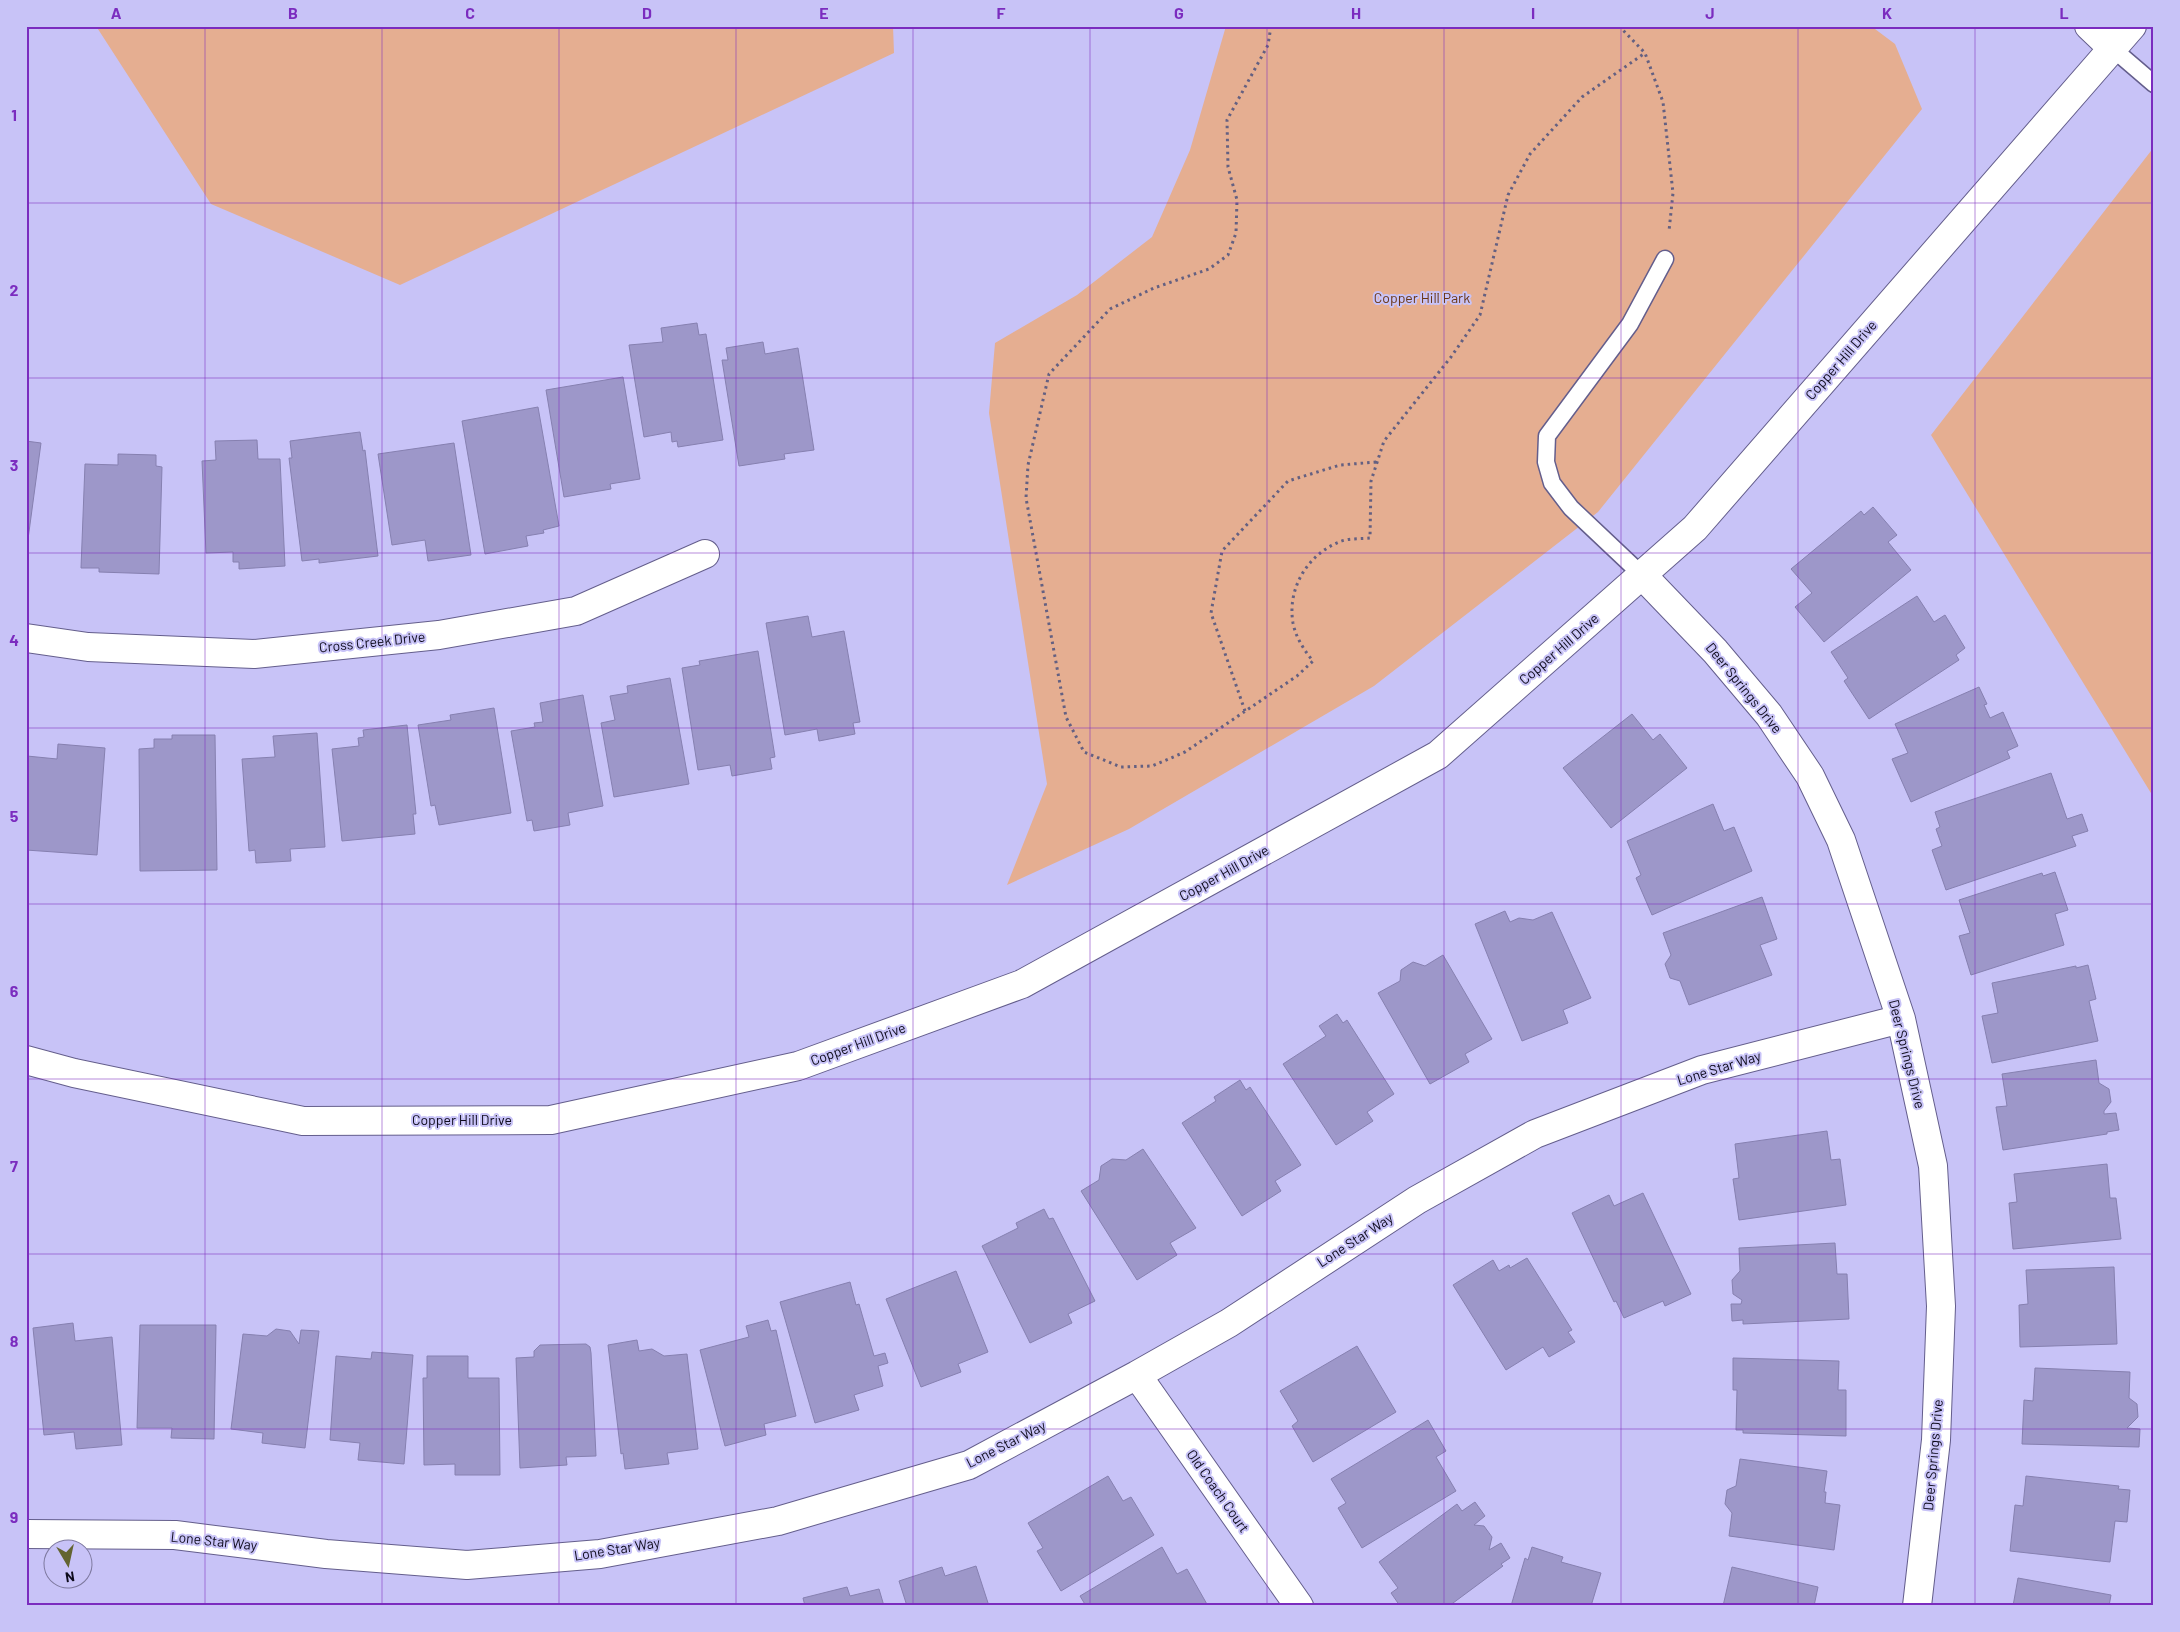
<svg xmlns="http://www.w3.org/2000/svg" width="2180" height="1632" viewBox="0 0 2180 1632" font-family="Barlow,sans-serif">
  <rect width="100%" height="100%" fill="#c8c3f7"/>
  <path fill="#e5ae91" d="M96,26H893L894,53L400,285L211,204Z
    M1226,26H1871L1895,44L1922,109L1598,512L1374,686L1129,829L1007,885L1047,784L989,413L995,343L1077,295L1152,237L1190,150Z
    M2154,147V798L1931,435Z"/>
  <path fill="#9d97c9" stroke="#8680b0" d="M697,323L699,335L706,334L723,440L678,447L677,441L672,442L671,432L644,437L629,345L663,342L661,328Z
    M763,342L765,354L798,348L814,450L784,454L785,459L739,466L722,360H728L726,348Z
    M623,377L640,479L610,484L611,489L564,497L546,390Z
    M538,407L559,526L543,530L544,533L526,536L528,546L485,554L462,421Z
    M360,432L363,451L365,450L378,556L319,563V559L302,561L289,458H292L290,441Z
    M257,440L258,459H280L285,566L239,569V562H233V552L206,553L202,461L216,460L215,441Z
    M26,441L41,443L26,554Z
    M454,443L471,555L428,561L425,540L392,545L378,454Z
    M118,454L156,455V466L162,467L159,574L99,572V568H81L85,464L118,465Z
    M1873,507L1897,535L1888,542L1911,570L1824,642L1795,607L1812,593L1791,569L1861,511L1864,515Z
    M1917,596L1934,622L1945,615L1965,648L1956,655L1959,660L1869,719L1844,681L1848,678L1831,652Z
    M808,616L812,637L844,631L860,722L853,723L855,734L819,741L817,729L785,735L766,623Z
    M758,651L775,757L770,758L772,769L732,776L730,765L698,770L682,668L700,665L699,661Z
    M670,678L689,784L614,797L601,723L615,720L610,696L628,693L627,686Z
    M1979,687L1987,704L1984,705L1990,718L2003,712L2018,746L2007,751L2010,758L1911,802L1892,759L1908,753L1895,724Z
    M583,695L603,806L568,813L570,825L534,831L532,820L527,821L511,731L535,727L534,723L543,722L540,703Z
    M494,708L511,813L439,825L435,805L431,806L418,725L451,720L450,715Z
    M1632,714L1653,740L1660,734L1687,768L1611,828L1563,768Z
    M407,725L416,814H413L415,834L342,841L332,749L359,746L358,738L364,737L363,730Z
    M317,733L325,847L290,849L291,861L256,863L255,850L249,851L242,759L275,757L273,736Z
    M172,735H215L217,870L140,871L139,749L154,748V739H172Z
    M58,744L105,748L97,855L26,850L27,756L57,759Z
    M2051,773L2067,819L2082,814L2088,831L2072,836L2076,846L1946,890L1932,850L1942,846L1936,829L1940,827L1935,812Z
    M1713,804L1724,831L1734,827L1752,871L1652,915L1636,878L1641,875L1627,841Z
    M2055,872L2068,910L2055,914L2064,945L1971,975L1959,936L1970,933L1959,900L2042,873L2043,876Z
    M1762,897L1777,939L1760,945L1772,975L1689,1005L1680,981L1670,978L1665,964L1671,955L1663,933Z
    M1505,911L1510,922L1519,918L1533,920L1552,912L1591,998L1563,1010L1568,1023L1522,1041L1475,924Z
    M1443,955L1492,1039L1465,1054L1469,1062L1430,1084L1378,993L1400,981L1401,970L1413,962L1425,966Z
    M2088,965L2096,999L2089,1001L2098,1041L1992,1063L1982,1016L1998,1013L1992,983L2076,966V968Z
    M1337,1014L1343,1023L1347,1020L1394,1094L1367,1112L1373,1121L1336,1145L1283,1064L1326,1036L1319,1026Z
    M2096,1060L2099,1083L2109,1089L2111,1102L2104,1111V1114L2116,1113L2119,1130L2107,1132V1134L2003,1150L1996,1107L2007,1106L2002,1074Z
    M1240,1080L1246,1090L1250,1087L1301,1165L1275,1181L1281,1191L1242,1216L1182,1123L1216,1101L1214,1097Z
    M1827,1131L1831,1160L1840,1159L1846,1205L1739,1220L1733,1179L1739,1178L1735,1144Z
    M1143,1149L1196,1228L1170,1243L1177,1255L1137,1280L1081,1191L1099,1180L1101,1166L1112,1159L1126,1160Z
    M2107,1164L2110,1198H2116L2121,1239L2013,1249L2009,1203L2017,1202L2014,1174Z
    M1643,1193L1691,1294L1665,1306L1663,1301L1624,1318L1616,1301L1614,1302L1572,1213L1609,1195L1614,1206Z
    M1044,1209L1049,1219L1053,1218L1095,1301L1068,1314L1072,1323L1030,1343L982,1246L1018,1228L1016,1223Z
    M1835,1243L1837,1274H1847L1849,1319L1743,1324V1320L1732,1321L1731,1304H1741L1742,1300L1733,1294L1732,1280L1740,1271L1739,1248Z
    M1527,1258L1572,1330L1568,1332L1575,1342L1549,1357L1543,1347L1506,1370L1453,1285L1493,1260L1499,1271L1509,1265L1510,1268Z
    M2114,1267L2117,1344L2020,1347L2019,1305L2028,1304L2026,1270Z
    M956,1271L988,1352L958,1364L961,1372L921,1387L886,1299Z
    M850,1282L856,1305L859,1304L874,1356L885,1353L888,1363L878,1366L883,1386L854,1395L859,1410L815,1423L780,1302Z
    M768,1320L771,1331L776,1330L796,1416L764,1424L766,1435L725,1446L700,1350L749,1337L746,1326Z
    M73,1323L75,1341L112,1337L122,1445L76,1449L74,1432L44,1435L33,1328Z
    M140,1325H216L214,1439L171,1438L172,1428H137Z
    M276,1329L290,1331L299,1344L301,1330L319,1331L305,1448L262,1443L263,1433L231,1429L243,1334L267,1336Z
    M637,1340L639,1351L652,1349L664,1356L687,1354L698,1449L667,1453L669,1464L625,1469L623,1453L621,1454L608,1345Z
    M586,1344L590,1347L591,1353L596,1456L566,1457L567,1465L520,1468L516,1358L534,1357V1351L540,1345Z
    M1357,1346L1396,1412L1313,1462L1292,1426L1298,1421L1280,1391Z
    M372,1352L413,1355L404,1464L358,1460L360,1443L330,1440L336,1356L371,1359Z
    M427,1356H468V1378H499L500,1475H455V1464L424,1465L423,1378H427Z
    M1733,1358L1839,1361L1838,1390H1846V1436L1743,1433V1430H1736L1737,1390H1733Z
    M2035,1368L2130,1372L2129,1398L2137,1404L2138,1417L2127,1428L2140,1429L2139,1447L2022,1444L2024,1400L2033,1401Z
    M1428,1420L1446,1451L1436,1457L1456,1491L1362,1548L1338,1508L1346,1503L1331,1479Z
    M1740,1459L1827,1471L1824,1492H1826L1825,1503L1840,1505L1834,1550L1729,1536L1732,1513L1725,1504L1727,1490L1736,1486Z
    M1108,1476L1123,1501L1131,1497L1154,1535L1061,1591L1037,1551L1043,1548L1028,1523Z
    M2026,1476L2119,1486L2118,1489L2130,1490L2127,1522L2115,1521L2110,1562L2010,1551L2015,1505L2023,1506Z
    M1475,1502L1485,1516L1474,1525L1484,1526L1492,1537L1489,1550L1501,1543L1510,1558L1501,1564L1503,1566L1449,1606H1400L1391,1593L1398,1588L1379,1562L1457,1504L1462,1511Z
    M1162,1547L1177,1574L1187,1569L1208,1606H1086L1080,1596Z
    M1532,1547L1563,1557L1561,1562L1601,1573L1591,1606H1511L1525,1558L1528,1560Z
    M976,1566L989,1606H907L899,1581L942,1567L945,1576Z
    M1732,1567L1818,1587L1814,1606H1723Z
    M2018,1578L2111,1595L2109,1606H2013Z
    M847,1587L850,1596L879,1589L884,1606H805L803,1598Z"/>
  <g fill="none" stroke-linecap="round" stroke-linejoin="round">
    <defs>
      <path id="lane" d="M2112,48L2154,84
        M1643,576L1571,508L1552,483L1546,462L1547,436L1630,324L1665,259"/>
      <path id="street" d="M2089,26L2112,48
        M1643,576L1715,651L1769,715L1810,776L1841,840L1901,1019L1933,1166L1941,1306L1936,1440L1917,1606
        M26,638L88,647L254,654L439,635L576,611L705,554
        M1137,1375L1299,1606
        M26,1534L175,1535L326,1554L467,1565L600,1554L778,1521L969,1465L1137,1375L1229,1323L1417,1200L1535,1134L1702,1070L1901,1019"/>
      <path id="secondary" d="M26,1060L74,1073L303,1121L551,1120L798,1066L1022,984L1438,755L1695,528L2132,26"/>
    </defs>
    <use href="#lane" stroke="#645e8c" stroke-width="19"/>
    <use href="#street" stroke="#645e8c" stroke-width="30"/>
    <use href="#secondary" stroke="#645e8c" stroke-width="30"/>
    <path stroke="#646081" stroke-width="3" stroke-dasharray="2.5 4" stroke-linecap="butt" d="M1271,26L1268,45L1227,120L1228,167L1237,200L1236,233L1228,255L1209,269L1154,288L1110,309L1049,374L1028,465L1026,498L1066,717L1084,752L1121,767L1152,766L1185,752L1297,676L1313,661C1304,650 1296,638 1293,623C1287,589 1307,555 1339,542C1348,538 1361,539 1370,538L1371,481L1384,441L1451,357L1480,315L1508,195L1530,154L1582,97L1645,53
      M1619,26L1645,53L1663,102L1673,193L1669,231
      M1245,711L1211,613L1222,551L1288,481L1340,465L1377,462"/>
    <use href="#lane" stroke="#fff" stroke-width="16"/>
    <use href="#street" stroke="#fff" stroke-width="28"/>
    <use href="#secondary" stroke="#fff" stroke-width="28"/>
  </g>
  <path fill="none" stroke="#7b2cbf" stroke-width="1" stroke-opacity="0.55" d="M205,26V1606M382,26V1606M559,26V1606M736,26V1606M913,26V1606M1090,26V1606M1267,26V1606M1444,26V1606M1621,26V1606M1798,26V1606M1975,26V1606M26,203H2154M26,378H2154M26,553H2154M26,728H2154M26,904H2154M26,1079H2154M26,1254H2154M26,1429H2154"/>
  <g text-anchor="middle" stroke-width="4" stroke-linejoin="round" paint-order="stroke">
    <g font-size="14" fill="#683514" stroke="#c8c3f7">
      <text x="1422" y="303">Copper Hill Park</text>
    </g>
    <g font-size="14" fill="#0e0b1c" stroke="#c8c3f7">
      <text transform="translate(1841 360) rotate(-49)" y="5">Copper Hill Drive</text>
      <text transform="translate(372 642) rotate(-6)" y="5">Cross Creek Drive</text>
      <text transform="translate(1559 649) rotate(-41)" y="5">Copper Hill Drive</text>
      <text transform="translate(1744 688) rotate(51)" y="5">Deer Springs Drive</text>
      <text transform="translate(1224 873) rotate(-29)" y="5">Copper Hill Drive</text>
      <text transform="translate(858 1044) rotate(-20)" y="5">Copper Hill Drive</text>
      <text transform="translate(1907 1054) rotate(76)" y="5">Deer Springs Drive</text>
      <text transform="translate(1719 1068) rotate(-17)" y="5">Lone Star Way</text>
      <text x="462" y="1125">Copper Hill Drive</text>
      <text transform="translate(1355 1240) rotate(-33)" y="5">Lone Star Way</text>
      <text transform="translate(1006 1444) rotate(-27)" y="5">Lone Star Way</text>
      <text transform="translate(1933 1455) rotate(-85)" y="5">Deer Springs Drive</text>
      <text transform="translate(1218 1491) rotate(55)" y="5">Old Coach Court</text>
      <text transform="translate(214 1541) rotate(6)" y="5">Lone Star Way</text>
      <text transform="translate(617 1549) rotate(-9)" y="5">Lone Star Way</text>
    </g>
  </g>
  <rect width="2180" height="1632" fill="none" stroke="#c8c3f7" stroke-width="55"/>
  <g transform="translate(68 1564) rotate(171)"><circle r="24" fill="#c8c3f7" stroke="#7e799f"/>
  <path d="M0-4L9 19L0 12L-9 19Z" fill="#636431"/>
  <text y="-8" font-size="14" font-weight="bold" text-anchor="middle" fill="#0e0b1c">N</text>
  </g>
  <rect x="28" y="28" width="2124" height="1576" fill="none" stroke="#7b2cbf" stroke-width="2"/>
  <g font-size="16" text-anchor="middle" font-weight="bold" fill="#7b2cbf">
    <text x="116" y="19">A</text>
    <text x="293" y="19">B</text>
    <text x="470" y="19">C</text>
    <text x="647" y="19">D</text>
    <text x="824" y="19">E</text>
    <text x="1001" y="19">F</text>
    <text x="1179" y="19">G</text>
    <text x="1356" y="19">H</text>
    <text x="1533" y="19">I</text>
    <text x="1710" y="19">J</text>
    <text x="1887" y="19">K</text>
    <text x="2064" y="19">L</text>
    <text x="14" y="121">1</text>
    <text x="14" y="296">2</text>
    <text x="14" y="471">3</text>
    <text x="14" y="646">4</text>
    <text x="14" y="822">5</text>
    <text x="14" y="997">6</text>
    <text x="14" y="1172">7</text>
    <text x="14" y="1347">8</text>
    <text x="14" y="1523">9</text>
  </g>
</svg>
